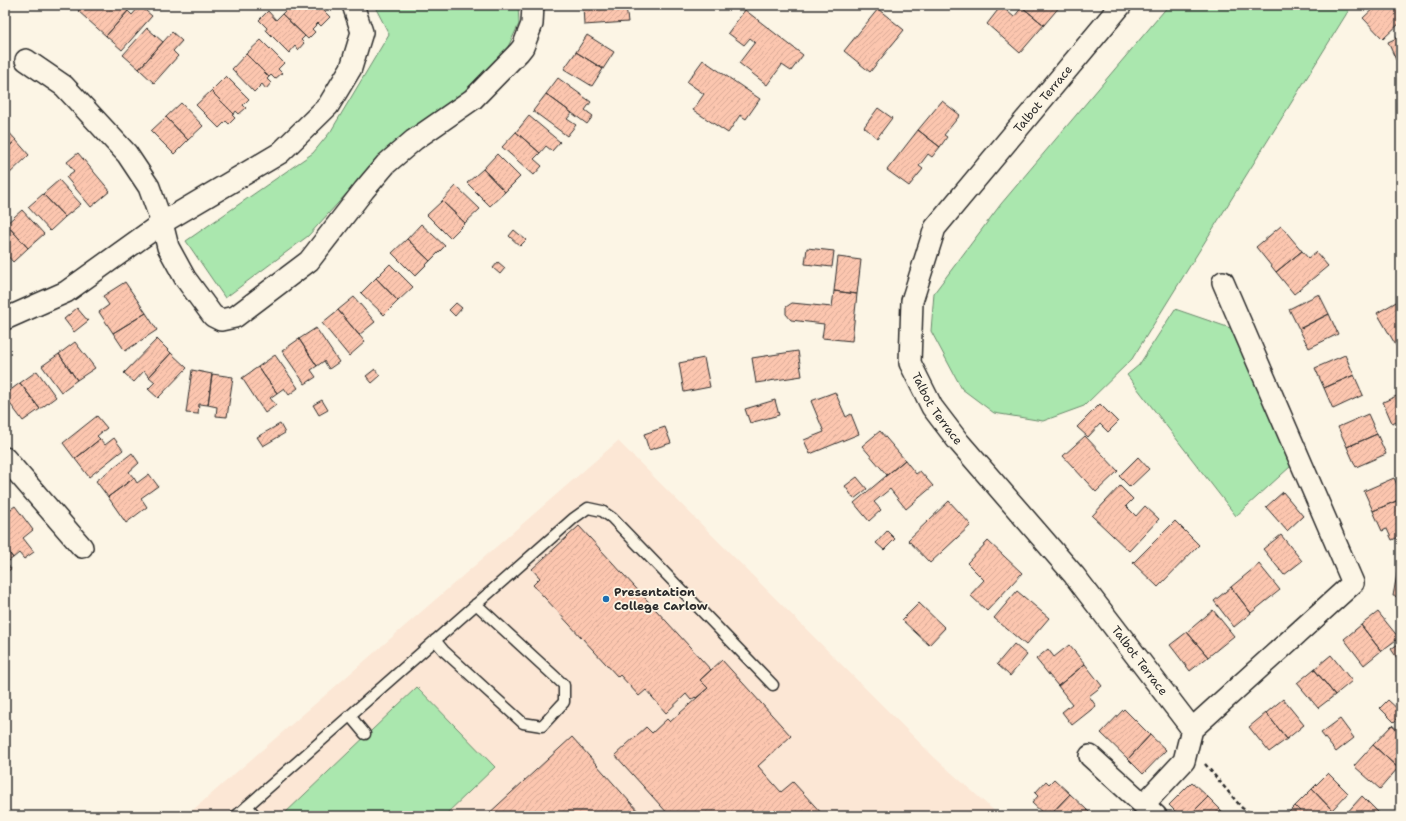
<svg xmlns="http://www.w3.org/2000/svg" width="1406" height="821" viewBox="0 0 1406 821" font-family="'Shantell Sans',sans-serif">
  <defs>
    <pattern id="building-hatch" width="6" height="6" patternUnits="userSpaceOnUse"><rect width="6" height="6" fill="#fcc6af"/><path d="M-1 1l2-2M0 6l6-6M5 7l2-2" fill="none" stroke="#d8aa97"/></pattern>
  </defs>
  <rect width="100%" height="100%" fill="#fcf5e5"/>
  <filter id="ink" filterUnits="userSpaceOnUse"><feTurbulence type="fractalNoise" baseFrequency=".025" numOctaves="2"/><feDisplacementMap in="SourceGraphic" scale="8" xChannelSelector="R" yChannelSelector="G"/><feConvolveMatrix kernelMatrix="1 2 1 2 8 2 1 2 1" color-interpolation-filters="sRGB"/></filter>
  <g filter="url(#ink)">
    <path fill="#fce7d5" d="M618,441L935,758L1000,816H186Z"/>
    <path fill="#aae7ae" stroke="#6a896c" d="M374,5H518L519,24L505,53L473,85L369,169L308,236L225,298L186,241L313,153L331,131L389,34Z
      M1169,5H1352L1132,359L1084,406L1043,421L994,413L962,389L931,331L934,293L1001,204Z
      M1175,309L1236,330L1291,466L1236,516L1127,375L1139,365Z
      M417,687L495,767L444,816H282Z"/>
    <path fill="url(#building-hatch)" stroke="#2b2b2b" d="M83,5H121L128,11L106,36L78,11Z
      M291,5H318L330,17L321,26L318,23L312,29L315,32L308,39L282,14Z
      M583,5H615V7L626,6L628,22L584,25Z
      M1024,5H1061L1044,25L1022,7Z
      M1377,5H1401V22L1383,39L1363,18Z
      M140,6L152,16L122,50L106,36L128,11L132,15Z
      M1001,6L1014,17L1022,7L1044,25L1020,53L987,24Z
      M878,9L904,30L870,72L844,51Z
      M745,10L803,55L791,71L782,65L767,85L739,63L755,42L750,38L744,45L728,33Z
      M268,11L276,20L282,14L305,36L301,40L304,43L298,50L295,46L289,53L266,30L267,28L259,20Z
      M147,28L163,42L139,69L123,55Z
      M172,32L182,41L173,51L178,56L154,83L139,69Z
      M587,35L614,52L603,69L576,52Z
      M1401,36V58L1396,60L1388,42Z
      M261,40L284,63L278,69L282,73L275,79L271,75L269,77L246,54Z
      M576,52L603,69L592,86L564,69Z
      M246,54L269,77L267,79L271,83L266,89L262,84L254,92L232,69Z
      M703,60L760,99L746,119L740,115L728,133L693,110L704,94L687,82Z
      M226,76L249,99L243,105L246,108L239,114L236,111L234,114L211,91Z
      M558,78L591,102L585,110L593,116L587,124L546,94Z
      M211,91L234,114L232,115L235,118L229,124L226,121L219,128L196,105Z
      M546,94L572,113L567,119L576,125L567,136L533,111Z
      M942,101L960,115L944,135L947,137L940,147L918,130Z
      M181,103L203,126L188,140L166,117Z
      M878,108L892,118L877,138L864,127Z
      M529,116L560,142L552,151L546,146L540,153L516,132Z
      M166,117L188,140L174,154L151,131Z
      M5,128L16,140L5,150Z
      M918,130L940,147L932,157L928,154L919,166L923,169L909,186L887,170Z
      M516,132L540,153L534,159L542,166L534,175L502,147Z
      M16,140L29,155L6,177L5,150Z
      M78,153L110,191L91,207L66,177L74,171L67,162Z
      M497,154L520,177L505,192L483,169Z
      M483,169L505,192L490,206L467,183Z
      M59,180L81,204L65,217L43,194Z
      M456,186L480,209L465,223L442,201Z
      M43,194L65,217L50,231L28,207Z
      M442,201L465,223L450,238L427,215Z
      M22,210L44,234L28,248L6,224Z
      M6,224L28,248L13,262L5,253V225Z
      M421,224L445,246L430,261L407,239Z
      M1281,226L1302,251L1276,272L1256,247Z
      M514,230L526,240L520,246L509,236Z
      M407,239L430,261L415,276L392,253Z
      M807,248L834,251L832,267L805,264Z
      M1302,251L1308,258L1316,252L1328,266L1294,294L1276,272Z
      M838,257L861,260L857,294L834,291Z
      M498,262L505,268L500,274L493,268Z
      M390,264L413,287L398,301L376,278Z
      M376,278L398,301L384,315L361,293Z
      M125,282L146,313L113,333L99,312L109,305L103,296Z
      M834,291L857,294L852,341L822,338L824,324L791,320L786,314V307L792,303L832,307Z
      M1319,294L1329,314L1299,329L1289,309Z
      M354,297L375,322L359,335L338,310Z
      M1398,301L1401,305V354L1377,313Z
      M456,303L462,308L455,316L449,310Z
      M77,308L88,321L74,332L64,319Z
      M338,310L365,342L349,356L322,323Z
      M146,313L157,330L125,351L113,333Z
      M1329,314L1338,334L1309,348L1299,329Z
      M316,328L339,362L329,369L324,361L317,366L299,339Z
      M157,339L171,353L149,377L144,371L134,382L124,373Z
      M299,339L317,366L311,370L316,377L305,384L282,351Z
      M75,342L95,368L77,380L59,354Z
      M798,351L802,376L756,383L752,358Z
      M171,353L187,368L158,398L148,389L155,382L149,377Z
      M59,354L77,380L61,392L42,366Z
      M275,355L298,388L289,395L284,388L277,393L258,367Z
      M1345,355L1354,375L1324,388L1315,368Z
      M704,358L710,387L684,392L679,363Z
      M258,367L277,393L270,398L276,405L265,413L242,378Z
      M375,369L380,376L372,383L366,376Z
      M192,370L212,374L208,405L199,404L198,414L186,413Z
      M37,371L56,397L40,409L20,383Z
      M212,374L233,377L227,417L216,416L217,407L208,405Z
      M1354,375L1363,395L1333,409L1324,388Z
      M20,383L40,409L23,421L5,397V394Z
      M835,392L846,417L851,414L859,434L810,454L804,440L824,432L811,401Z
      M1401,394V419L1392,423L1383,402Z
      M322,400L328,410L319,415L313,405Z
      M775,400L779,415L750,423L745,409Z
      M1100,404L1118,422L1108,432L1100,424L1088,437L1077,427Z
      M1368,414L1377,434L1347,447L1338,427Z
      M97,416L107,428L97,436L100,439L75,459L63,443Z
      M280,424L285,433L263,446L257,437Z
      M665,427L671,443L649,450L644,434Z
      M880,431L905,460L887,475L862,446Z
      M1377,434L1386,454L1356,467L1347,447Z
      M1085,436L1118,471L1096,492L1063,456Z
      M114,438L123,450L89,477L75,459L100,439L105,445Z
      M132,453L139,463L129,472L134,478L108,497L96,481Z
      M1138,457L1149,469L1130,487L1119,476Z
      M905,460L916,474L920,471L933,486L906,509L890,489L874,502L881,510L869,521L854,503Z
      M149,474L158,486L141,498L147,507L126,523L108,497L134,478L137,483Z
      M857,477L867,489L854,499L845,486Z
      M1394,478L1401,493V499L1373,511L1364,491Z
      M1120,486L1133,499L1126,506L1136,516L1145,506L1159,519L1129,551L1092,516Z
      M1283,492L1303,516L1287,531L1266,507Z
      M1401,499V536L1392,540L1387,529L1382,531L1373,511Z
      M949,501L971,525L930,563L908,540Z
      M15,506L33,530L23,538L34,552L24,559L19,553L13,558L5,547V513Z
      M1175,521L1199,545L1158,587L1133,563Z
      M579,526L711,670L700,680L708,688L696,698L695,697L691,700L686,694L666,713L646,690L639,696L620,675L618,677L533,585L540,578L532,569Z
      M887,531L895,539L884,550L876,543Z
      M1281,535L1302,561L1284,575L1263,549Z
      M988,541L1022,573L987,611L970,595L984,580L967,563Z
      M5,547L13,558L6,563L11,569L5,573Z
      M1401,556V575L1397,574Z
      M1259,564L1280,590L1251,613L1231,587Z
      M1397,574L1401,575V597L1393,596Z
      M1231,587L1251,613L1234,627L1214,601Z
      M1017,591L1049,618L1026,645L994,618Z
      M919,603L945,628L929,645L902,620Z
      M1213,610L1234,636L1208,657L1187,632Z
      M1378,612L1399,638L1381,651L1361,625Z
      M1361,625L1381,651L1364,665L1344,639Z
      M1187,632L1208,657L1190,671L1170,645Z
      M1401,642V664L1391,649Z
      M1014,644L1027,655L1010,676L997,664Z
      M1069,645L1085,664L1058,686L1036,659L1048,649L1054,657Z
      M1331,655L1352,681L1335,695L1314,669Z
      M722,660L791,736L758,766L781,792L793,782L824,816H670L615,755L646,727L652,733L667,719L670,722L708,688L700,680Z
      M1085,664L1102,686L1089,696L1096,706L1072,725L1062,712L1072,704L1058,686Z
      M1314,669L1335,695L1318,708L1297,683Z
      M1283,699L1304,725L1287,739L1266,713Z
      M1388,700L1401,712V715L1394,722L1380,708Z
      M1124,709L1150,735L1128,759L1101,733Z
      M1266,713L1287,739L1269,752L1249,727Z
      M1340,719L1354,738L1336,752L1321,733Z
      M1392,725L1401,733V766L1398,768L1373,745Z
      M1150,735L1166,750L1143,774L1128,759Z
      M572,737L638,811L632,816H486Z
      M1373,745L1398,768L1380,789L1354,766Z
      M1328,773L1348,793L1332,810L1312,789Z
      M1054,779L1070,794L1049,816H1046L1032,803L1038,796L1035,793L1046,781L1049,784Z
      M1192,782L1208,797L1189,816H1180L1169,805Z
      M1312,789L1332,810L1326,816H1305L1295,806Z
      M1070,794L1086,809L1093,816L1050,815Z
      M1362,796L1380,814L1378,816H1344Z
      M1208,797L1221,810L1214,816H1189Z
      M1295,806L1305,816H1285Z
      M1221,810L1227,816H1214Z"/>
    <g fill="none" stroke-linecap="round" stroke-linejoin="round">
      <defs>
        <path id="service" d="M435,640L444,651L523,723L542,726L564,702V685L476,604
          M350,716L365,734
          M247,806L256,816
          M236,816L574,518L588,508L602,511L612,518L773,685"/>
        <g id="minor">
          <path id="s1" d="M1121,5L935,228L912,301L910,363L932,407L958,441L1074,575L1192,729"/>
          <path d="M26,60L64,86L127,154L149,187L162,223L168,247L185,278L213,316L221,320L235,317L309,261L364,190L386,164L414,140L473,99L519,52L523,47L532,24L533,5"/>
          <path d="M5,319L66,292L162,223L280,153L328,106L351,68L362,32L353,5"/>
          <path d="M5,458L82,547"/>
          <path d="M1090,756L1156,816"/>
          <path d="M1144,804L1184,761L1192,729L1353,583L1223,282"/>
        </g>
      </defs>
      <use href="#service" stroke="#2b2b2b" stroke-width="13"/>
      <use href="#minor" stroke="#2b2b2b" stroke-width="24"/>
      <path stroke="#2b2b2b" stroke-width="2.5" stroke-dasharray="4 3" stroke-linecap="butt" d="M1205,764L1242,808L1256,816"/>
      <use href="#service" stroke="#fcf5e5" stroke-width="10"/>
      <use href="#minor" stroke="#fcf5e5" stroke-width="21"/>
    </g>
  </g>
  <circle fill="#1f6fb2" stroke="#fcf5e5" stroke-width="1.5" cx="606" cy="599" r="4"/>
  <g text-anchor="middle" stroke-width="3.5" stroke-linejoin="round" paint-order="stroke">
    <g font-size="12" fill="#2b2b2b" stroke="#fcf5e5">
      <text transform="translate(1043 99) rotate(-50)" y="4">Talbot Terrace</text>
      <text dy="4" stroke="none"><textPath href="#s1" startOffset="482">Talbot Terrace</textPath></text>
      <text dy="4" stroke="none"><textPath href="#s1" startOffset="806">Talbot Terrace</textPath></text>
    </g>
    <g font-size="12" font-weight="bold" fill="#2b2b2b" stroke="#fcf5e5" text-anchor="start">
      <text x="614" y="596">Presentation<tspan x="614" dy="14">College Carlow</tspan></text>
    </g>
  </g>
  <rect width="1406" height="821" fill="none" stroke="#fcf5e5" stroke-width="20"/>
  <rect x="10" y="10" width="1386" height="801" fill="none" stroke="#2b2b2b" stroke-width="1.5" filter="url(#ink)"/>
</svg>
